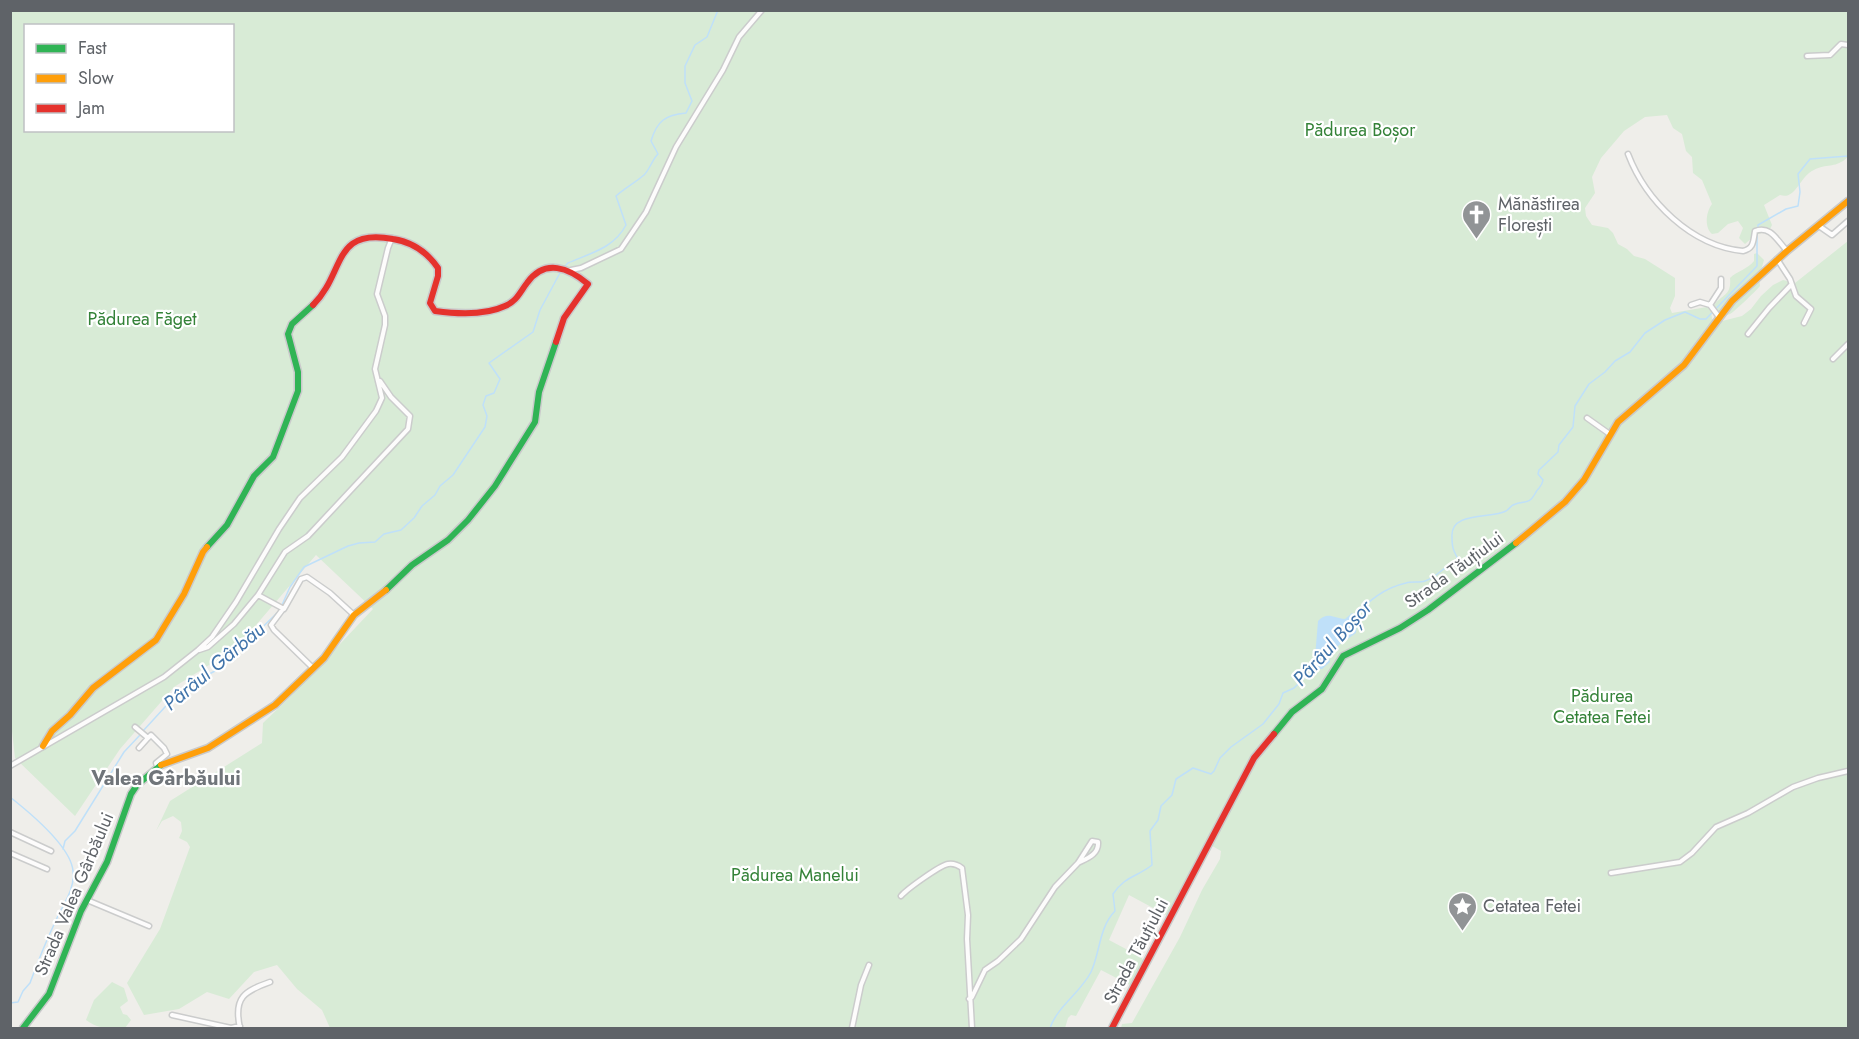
<svg xmlns="http://www.w3.org/2000/svg" width="1859" height="1039" viewBox="0 0 1859 1039" font-family="Jost,sans-serif">
  <rect width="100%" height="100%" fill="#efeeea"/>
  <path fill="#d8ebd6" fill-rule="evenodd" d="M10,11H1848V157C1846,158 1844,161 1841,162C1831,168 1823,163 1809,173C1799,181 1794,200 1780,195L1764,205L1772,225L1769,231L1755,235L1745,244L1739,238L1743,228L1738,221L1728,224L1718,233L1712,234C1704,227 1706,212 1712,204L1702,180L1693,173L1692,157L1686,151L1682,134L1673,128L1667,115L1645,117L1624,131L1601,158L1592,177L1595,193L1585,208L1586,216L1592,225L1608,228L1613,233L1618,244L1627,249L1634,256L1645,259L1675,278V296L1670,308L1672,313L1707,307L1711,311L1712,319L1722,321L1742,316L1751,309L1761,296L1773,285L1783,280L1795,283L1848,241V1028H1121L1122,1024L1132,1023L1180,937L1202,890L1220,859L1221,851L1207,843L1168,916L1129,895L1109,940L1141,957L1145,963L1132,986L1101,970L1076,1016L1071,1015L1068,1018L1065,1028H330L322,1010L297,989L277,965L254,972L229,999L207,992L179,1009L144,1015L127,983L160,929L190,847L187,842L179,838L182,831L181,822L173,816L162,821L156,831L170,801L262,743L263,723L288,699L373,609L316,555L256,625L225,655L174,687L120,749L75,816L15,758L10,713ZM26,26H232V130H26Z
    M1757,253L1764,260L1759,277L1760,286C1757,290 1733,313 1730,314C1724,316 1725,316 1719,315L1713,307C1720,294 1732,297 1730,278C1737,271 1748,269 1754,261V254Z
    M112,982L124,988L128,1001L120,1007L123,1014L127,1015L131,1020L125,1028C110,1029 98,1029 86,1020L94,1000Z"/>
  <path fill="#bfe0f9" d="M1352,613L1358,617L1356,633L1339,645L1329,659L1330,662L1322,669H1314L1318,621C1327,611 1334,618 1345,619Z"/>
  <g fill="none" stroke-linecap="round" stroke-linejoin="round">
    <path stroke="#bfe0f9" stroke-width="1.5" d="M1758,228V225L1786,209L1798,206L1800,192L1798,174L1810,159L1848,156
      M564,267L568,263C591,253 614,248 626,225L616,196C625,188 636,182 644,175C650,169 652,160 658,154L651,141C657,121 665,115 686,113L692,101L685,83V66L695,45L707,37L718,10
      M282,605L290,587L304,567L348,546L359,543L375,542L384,534L401,530L414,518L422,506L435,495L440,486L453,475L485,427L487,416L483,405L486,396L494,393L500,379L489,363L533,332L540,310L561,271
      M1354,616C1370,600 1384,588 1406,583C1412,581 1419,583 1425,581C1440,576 1441,566 1458,563V559C1453,550 1452,547 1452,537C1450,511 1491,519 1506,511C1509,509 1511,506 1513,505C1525,499 1528,507 1536,492C1539,487 1542,487 1543,480L1538,474L1539,470L1558,452L1559,445L1573,427L1575,406L1589,384L1605,372L1615,361L1630,352L1645,333L1665,320L1685,312L1700,319H1706L1757,266V232
      M143,731L176,695L188,685L215,671L232,657L280,610
      M10,797C29,812 71,847 73,871C75,889 64,903 57,918C47,939 38,961 30,983L23,991L18,1002L10,1003
      M63,849L65,841L75,831L124,752L140,735
      M1050,1028C1057,1007 1081,992 1091,972C1100,953 1099,927 1115,911L1113,894C1125,876 1137,877 1152,865L1150,831L1158,820L1161,806L1172,795L1176,779L1193,768L1211,774L1214,771L1220,758L1231,747L1263,724L1279,704L1283,693L1294,688L1304,678"/>
    <defs>
      <path id="street" d="M1807,56L1830,55L1841,44L1848,45
        M1628,154C1646,201 1691,246 1743,251C1754,248 1753,242 1755,231C1770,225 1777,240 1787,251
        M1819,226L1832,235L1848,221
        M1777,259L1790,279L1796,296L1811,309L1804,323
        M571,270L581,268L621,249L646,212L676,147L723,70L739,37L762,10
        M1691,305L1700,302L1710,305
        M1719,317L1710,305L1721,288V279
        M1748,334L1769,308L1791,285
        M1833,359L1848,344
        M1587,418L1611,435
        M258,595L284,609L301,579L307,577L330,593L354,615
        M283,609L271,625L274,630L313,668
        M199,650L208,647L234,624L258,595L285,552L308,536L408,429L410,416L391,397L380,381
        M135,727L148,738L151,735L164,748L167,754L156,763L157,766
        M139,748L148,738
        M10,766L164,677L198,650L212,637L236,602L279,529L300,498L342,457L376,411L382,398L375,369L385,325V316L377,294L388,248L392,238
        M10,832L51,851
        M10,853L47,869
        M1611,873L1680,862L1692,853L1716,827L1748,813L1793,787L1818,778L1848,771
        M901,896C907,889 939,866 948,864C954,863 958,865 962,868L968,915L967,939L972,1028
        M87,900L149,926
        M969,999L972,997L985,970L998,961L1021,939L1055,887L1078,863L1092,841L1098,842C1099,854 1088,858 1078,863
        M172,1015L231,1028L240,1026
        M240,1028C233,997 245,991 270,982
        M852,1028L861,985L869,965"/>
      <path id="fast" d="M207,547L227,525L254,476L273,457L298,391V372L288,334L292,324L313,305
        M386,590L412,565L448,540L468,520L495,486L535,422L539,392L556,342
        M1274,734L1292,712L1322,689L1343,656L1400,628L1428,610L1516,543
        M23,1028L49,994L81,911L107,862L131,794L137,785L161,765"/>
      <path id="slow" d="M1516,543L1565,502L1584,480L1618,422L1684,365L1732,301L1787,251L1848,201
        M43,746L52,731L70,715L93,688L156,640L184,594L203,552L207,547
        M161,765L208,748L275,705L324,658L354,615L386,590"/>
      <path id="jam" d="M313,305C345,274 332,227 393,239C412,242 427,252 438,268V276L430,303L435,311C457,314 484,316 505,306C517,301 520,292 527,283C545,258 569,268 588,284L564,318L556,342
        M1112,1028L1254,758L1274,734"/>
    </defs>
    <use href="#street" stroke="#cbcccc" stroke-width="7"/>
    <use href="#fast" stroke="#cacacb" stroke-width="9"/>
    <use href="#slow" stroke="#cacacb" stroke-width="9"/>
    <use href="#jam" stroke="#cacacb" stroke-width="9"/>
    <use href="#street" stroke="#fdfcfc" stroke-width="4"/>
    <use href="#fast" stroke="#30b455" stroke-width="6"/>
    <use href="#slow" stroke="#ff9f0a" stroke-width="6"/>
    <use href="#jam" stroke="#e5322d" stroke-width="6"/>
  </g>
  <defs>
    <symbol id="church-pin" viewBox="-11 -11 22 30"><path d="M0 17L-7.5 6A9.5 9.5 0 1 1 7.5 6Z" fill="#919496" stroke="#fff"/><path d="M-1.2-6h2.4v3.5h3.3v2.4h-3.3V6h-2.4V-.1h-3.3v-2.4h3.3Z" fill="#fff"/></symbol>
    <symbol id="sight-pin" viewBox="-11 -11 22 30"><path d="M0 17L-7.5 6A9.5 9.5 0 1 1 7.5 6Z" fill="#919496" stroke="#fff"/><path d="M0-6L1.8-2.2L6-1.7L2.9 1.2L3.7 5.4L0 3.3L-3.7 5.4L-2.9 1.2L-6-1.7L-1.8-2.2Z" fill="#fff"/></symbol>
  </defs>
  <g fill-rule="evenodd">
    <use href="#church-pin" x="1460" y="198" width="33" height="45"/>
    <use href="#sight-pin" x="1446" y="890" width="33" height="45"/>
  </g>
  <g text-anchor="middle" stroke-width="4.5" stroke-linejoin="round" paint-order="stroke">
    <g font-size="18" fill="#348238" stroke="#fff">
      <text x="1360" y="136">Pădurea Boșor</text>
      <text x="142" y="325">Pădurea Făget</text>
      <text x="1602" y="702">Pădurea<tspan x="1602" dy="21">Cetatea Fetei</tspan></text>
      <text x="795" y="881">Pădurea Manelui</text>
    </g>
    <g font-size="18" fill="#5f6368" stroke="#fff" text-anchor="start">
      <text x="1498" y="210">Mănăstirea<tspan x="1498" dy="21">Florești</tspan></text>
      <text x="1483" y="912">Cetatea Fetei</text>
    </g>
    <g font-size="18" fill="#5f6368" stroke="#fff">
      <text transform="translate(1454 570) rotate(-36)" y="6">Strada Tăuțiului</text>
      <text transform="translate(74 894) rotate(-67)" y="6">Strada Valea Gârbăului</text>
      <text transform="translate(1136 951) rotate(-62)" y="6">Strada Tăuțiului</text>
    </g>
    <g font-size="20" font-style="italic" fill="#4174aa" stroke="#fff">
      <text transform="translate(1332 643) rotate(-48)" y="7">Pârâul Boșor</text>
      <text transform="translate(214 666) rotate(-40)" y="7">Pârâul Gârbău</text>
    </g>
    <g font-size="20" font-weight="bold" fill="#70757a" stroke="#fff">
      <text x="166" y="785">Valea Gârbăului</text>
    </g>
  </g>
  <rect width="1859" height="1039" fill="none" stroke="#5f6368" stroke-width="24"/>
  <rect x="24" y="24" width="210" height="108" fill="#ffffff" stroke="#bfc1c3" stroke-width="1.5"/>
  <rect x="36" y="44" width="30" height="9" fill="#30b455" stroke="#bfc1c3" stroke-width="1.5"/>
  <text x="78" y="54" font-size="18" fill="#5f6368">Fast</text>
  <rect x="36" y="74" width="30" height="9" fill="#ff9f0a" stroke="#bfc1c3" stroke-width="1.5"/>
  <text x="78" y="84" font-size="18" fill="#5f6368">Slow</text>
  <rect x="36" y="104" width="30" height="9" fill="#e5322d" stroke="#bfc1c3" stroke-width="1.5"/>
  <text x="78" y="114" font-size="18" fill="#5f6368">Jam</text>
</svg>
